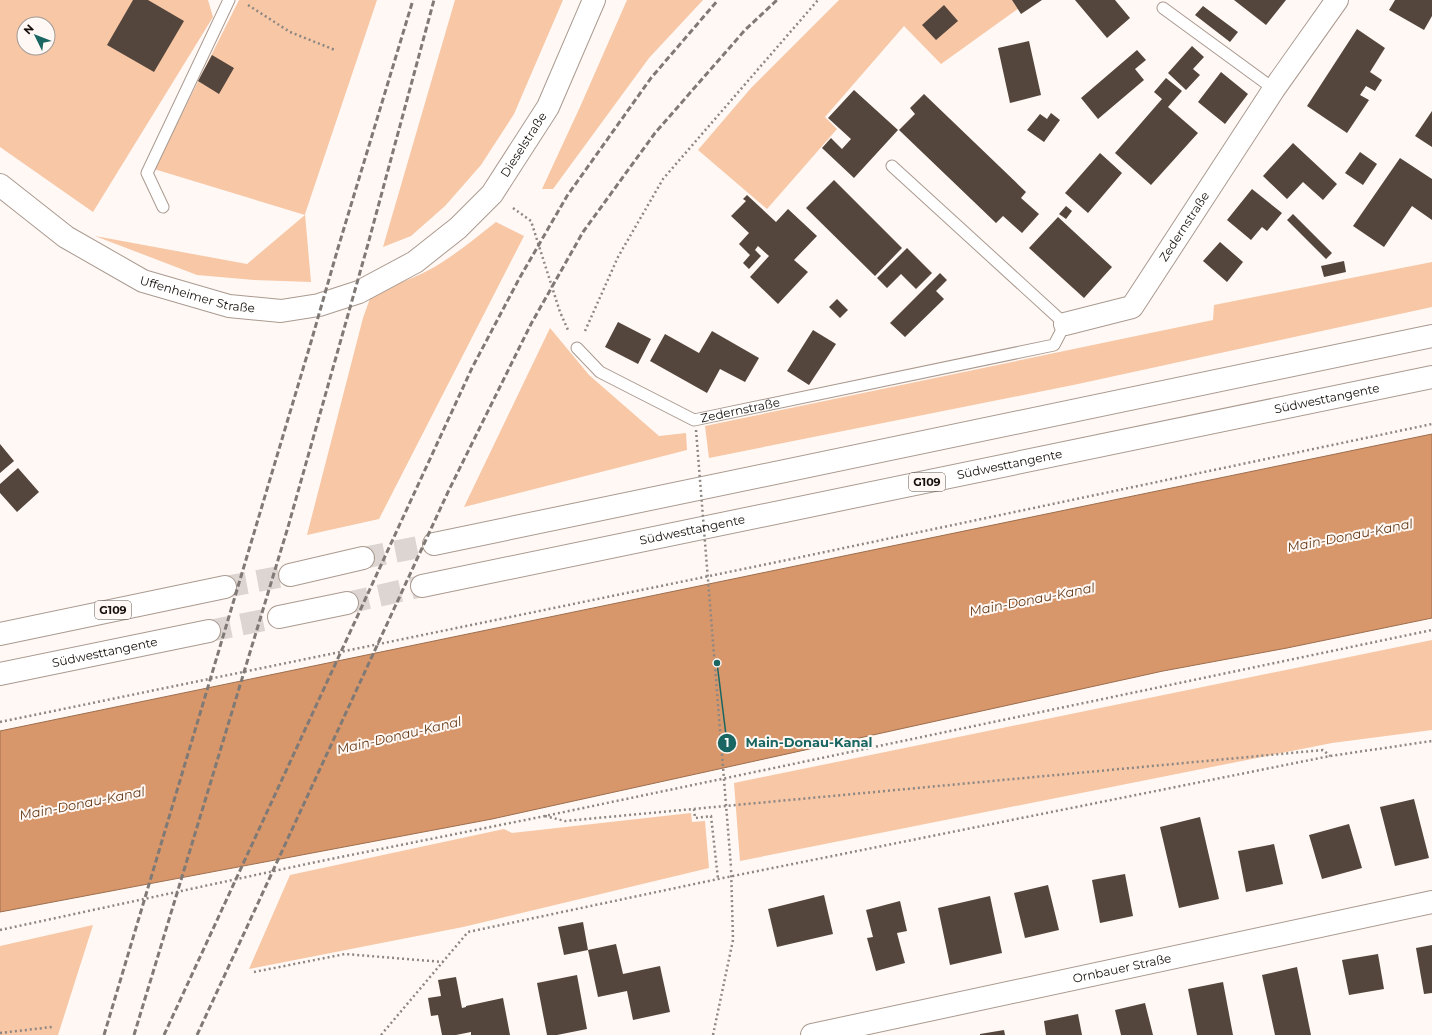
<svg xmlns="http://www.w3.org/2000/svg" width="1432" height="1035" viewBox="0 0 1432 1035" font-family="Montserrat,sans-serif">
  <rect width="100%" height="100%" fill="#fff8f4"/>
  <path fill="#f7c7a6" fill-rule="evenodd" d="M0,0H208L213,17L93,212L0,147ZM24,24H48V48H24Z
    M239,0H377L305,214L311,282L254,280L197,275L95,236L247,264L305,215L154,169Z
    M455,0H563L514,114L481,165L445,206L411,236L383,247Z
    M627,0H703L649,58L553,189H542L580,107Z
    M839,0H1030L941,64L904,26L825,117L837,129L767,209L698,150L751,88Z
    M496,222L524,236L379,519L307,535L363,318L372,293C391,286 410,280 427,271C452,258 474,239 496,222Z
    M1432,262V307L1078,384L709,458L705,426L1213,320L1214,305Z
    M550,328L589,375L659,436L686,433L687,450L464,507Z
    M1432,640V730L1332,743L740,861L734,783Z
    M691,813L692,822L705,821L709,868L463,927L249,969L290,875L504,829L512,833Z
    M93,925L58,1035H0V946Z"/>
  <path fill="#d8976a" stroke="#9d6e4e" d="M1432,434V618L1287,648L1163,671L492,819L0,912V731Z"/>
  <path fill="#54463d" d="M133,0H148L184,21L154,72L107,45Z
    M1012,0H1042L1021,14Z
    M1075,0H1115L1130,18L1107,38Z
    M1234,0H1286L1266,25Z
    M1395,0H1432V16L1424,30L1389,10Z
    M944,5L958,21L936,40L922,25Z
    M1203,6L1238,32L1230,42L1195,15Z
    M1357,29L1385,48L1370,72L1382,80L1375,91L1366,86L1360,95L1369,100L1347,133L1307,106Z
    M1029,41L1041,95L1010,103L998,48Z
    M1192,46L1204,57L1193,69L1200,75L1186,90L1168,73Z
    M1137,50L1146,60L1135,69L1144,80L1098,119L1081,98Z
    M212,55L234,68L219,94L198,81Z
    M1221,72L1248,94L1225,124L1198,102Z
    M1166,78L1182,91L1168,107L1198,133L1151,185L1115,153L1162,99L1154,92Z
    M854,90L898,130L854,178L822,148L831,138L842,149L851,139L828,118Z
    M924,94L1026,192L1021,198L1039,214L1022,233L1003,216L996,223L899,130L915,114L910,108Z
    M1432,111V147L1415,136Z
    M1051,113L1060,120L1044,142L1027,130L1040,114L1047,119Z
    M1293,143L1337,184L1323,200L1303,182L1287,199L1263,176Z
    M1360,152L1377,164L1363,185L1345,173Z
    M1100,153L1122,173L1088,213L1065,193Z
    M1400,158L1432,179V220L1412,206L1384,247L1353,226Z
    M834,180L902,248L875,276L806,208Z
    M1252,189L1282,213L1267,231L1262,227L1251,240L1227,220Z
    M747,195L776,222L788,209L817,236L794,260L808,272L778,304L750,277L769,256L758,246L755,250L761,256L749,269L743,263L750,255L739,244L749,233L731,216L746,201L743,199Z
    M1066,206L1072,211L1066,219L1059,214Z
    M1293,214L1332,253L1326,259L1287,220Z
    M1058,217L1112,267L1084,298L1029,248Z
    M1220,242L1243,262L1227,282L1203,261Z
    M907,248L932,273L916,289L901,274L887,288L877,278Z
    M1344,261L1346,272L1324,277L1321,266Z
    M940,273L947,280L936,291L944,299L905,337L890,323Z
    M837,299L848,310L840,318L829,307Z
    M618,322L651,339L638,364L605,347Z
    M813,330L836,344L809,385L787,371Z
    M712,331L759,358L745,382L720,369L707,393L650,361L665,334L699,353Z
    M0,444L14,461L0,473Z
    M18,468L39,492L17,512L0,493V484Z
    M1414,799L1429,858L1395,866L1380,807Z
    M1200,817L1219,899L1179,908L1160,827Z
    M1349,824L1362,868L1322,879L1309,835Z
    M1274,844L1283,884L1246,892L1238,851Z
    M1125,874L1133,916L1100,923L1092,880Z
    M1048,885L1059,930L1025,938L1014,893Z
    M824,895L833,934L777,947L768,909Z
    M990,896L1002,953L950,965L938,908Z
    M900,901L907,931L897,933L905,963L876,971L867,938L873,937L866,910Z
    M583,922L588,950L564,955L558,927Z
    M616,944L623,974L660,966L670,1012L633,1020L627,991L598,997L588,950Z
    M1432,945V993L1424,994L1416,948Z
    M1378,954L1384,989L1349,995L1342,960Z
    M1297,967L1311,1035H1275L1262,975Z
    M577,975L587,1029L557,1035H547L537,983Z
    M456,977L462,1008L466,1007V1006L503,998L510,1035H471V1032L456,1035H442L438,1015L431,1016L428,998L441,996L438,980Z
    M1223,982L1233,1035H1197L1188,989Z
    M1145,1003L1153,1035H1121L1115,1010Z
    M1078,1014L1082,1035H1046L1044,1021Z
    M1004,1030L1005,1035H980V1034Z"/>
  <g fill="none" stroke-linecap="round" stroke-linejoin="round">
    <path stroke="#dcd5d1" stroke-width="22" stroke-dasharray="22 11" stroke-linecap="butt" d="M363,558L434,544
      M225,587L290,575
      M347,603L422,586
      M209,631L279,617"/>
    <defs>
      <g id="lane">
        <path d="M1163,8L1274,89"/>
        <path d="M163,207L147,173L229,0"/>
        <path id="s1" d="M577,348L600,372L694,420L1054,345L1065,324L892,166"/>
      </g>
      <g id="street">
        <path id="s2" d="M0,185L66,237L143,281L229,306L281,311L319,305L359,292L415,262L458,228L492,194L548,107L594,0"/>
        <path id="s3" d="M1065,324L1132,307L1274,89L1337,0"/>
        <path id="s4" d="M812,1035L1432,902"/>
      </g>
      <g id="highway">
        <path d="M434,544L1432,336"/>
        <path d="M290,575L363,558"/>
        <path id="s5" d="M422,586L1432,377"/>
        <path d="M279,617L347,603"/>
        <path d="M0,634L225,587"/>
        <path id="s6" d="M0,674L209,631"/>
      </g>
    </defs>
    <use href="#lane" stroke="#aa9a90" stroke-width="13"/>
    <use href="#street" stroke="#aa9a90" stroke-width="24"/>
    <use href="#highway" stroke="#aa9a90" stroke-width="24"/>
    <path stroke="#8d8783" stroke-width="2.5" stroke-dasharray="2 3" stroke-linecap="butt" d="M248,5L290,32L335,50
      M513,208L531,221L560,312L568,330
      M585,331L618,257L663,179L818,0
      M0,722L787,560L1432,424
      M694,809L695,818L711,816L718,879
      M545,816L565,821L1323,750L1330,756
      M0,930L316,862L545,816L1432,630
      M254,972L345,954L443,962
      M0,1033L52,1027
      M381,1035L468,932L718,879L1330,756L1432,741
      M713,1035L733,940L731,867"/>
    <use href="#lane" stroke="#fff" stroke-width="11"/>
    <use href="#street" stroke="#fff" stroke-width="22"/>
    <use href="#highway" stroke="#fff" stroke-width="22"/>
    <path stroke="#807a76" stroke-width="3" stroke-dasharray="6 3" stroke-linecap="butt" d="M104,1035L311,342L338,248L413,0
      M134,1035L288,527L368,244L434,0
      M164,1035L472,368L519,279L567,196L651,78L718,0
      M197,1035L448,492L531,324L583,232L655,133L745,30L777,0"/>
    <path stroke="#8d8783" stroke-width="2.5" stroke-dasharray="2 3" stroke-linecap="butt" d="M696,430L731,867"/>
  </g>
  <g text-anchor="middle" stroke-width="4" stroke-linejoin="round" paint-order="stroke">
    <g fill="#fff8f4" stroke="#5a5551" stroke-width="1">
      <rect x="909" y="473" width="36" height="18" rx="3"/>
      <rect x="95" y="601" width="36" height="18" rx="3"/>
    </g>
    <g font-size="11" font-weight="bold" fill="#140f0b">
      <text x="927" y="486">G109</text>
      <text x="113" y="614">G109</text>
    </g>
    <g font-size="12" fill="#140f0b" stroke="#fff8f4">
      <text dy="4" stroke="none"><textPath href="#s2" startOffset="620">Dieselstraße</textPath></text>
      <text dy="4" stroke="none"><textPath href="#s3" startOffset="165">Zedernstraße</textPath></text>
      <text dy="4" stroke="none"><textPath href="#s2" startOffset="229">Uffenheimer Straße</textPath></text>
      <text dy="4" stroke="none"><textPath href="#s5" startOffset="924">Südwesttangente</textPath></text>
      <text dy="4" stroke="none"><textPath href="#s1" startOffset="186">Zedernstraße</textPath></text>
      <text dy="4" stroke="none"><textPath href="#s5" startOffset="600">Südwesttangente</textPath></text>
      <text dy="4" stroke="none"><textPath href="#s5" startOffset="276">Südwesttangente</textPath></text>
      <text dy="4" stroke="none"><textPath href="#s6" startOffset="107">Südwesttangente</textPath></text>
      <text dy="4" stroke="none"><textPath href="#s4" startOffset="317">Ornbauer Straße</textPath></text>
    </g>
    <g font-size="13" font-style="italic" fill="#633816" stroke="#fff8f4">
      <text transform="translate(1350 535) rotate(-11)" y="5">Main-Donau-Kanal</text>
      <text transform="translate(1032 599) rotate(-11)" y="5">Main-Donau-Kanal</text>
      <text transform="translate(399 735) rotate(-13)" y="5">Main-Donau-Kanal</text>
      <text transform="translate(82 803) rotate(-11)" y="5">Main-Donau-Kanal</text>
    </g>
  </g>
  <path fill="none" stroke="#196662" stroke-width="1.5" d="M717 663L727 743"/>
  <g fill="#196662" stroke="#fff8f4" stroke-width="1.5">
    <circle cx="717" cy="663" r="4"/>
    <circle cx="727" cy="743" r="10"/>
  </g>
  <g font-size="12" text-anchor="middle" font-weight="bold" fill="#fff">
    <text x="727" y="747">1</text>
  </g>
  <g font-size="13" text-anchor="middle" font-weight="bold" fill="#196662" stroke="#fff8f4" stroke-width="4" stroke-linejoin="round" paint-order="stroke">
    <text x="809" y="747">Main-Donau-Kanal</text>
  </g>
  <g transform="translate(36 36) rotate(313)"><circle r="19" fill="#fff8f4" stroke="#a19b97"/>
  <path d="M0-3L7 15L0 10L-7 15Z" fill="#196662"/>
  <text y="-6" font-size="11" font-weight="bold" text-anchor="middle" fill="#140f0b">N</text>
  </g>
</svg>
